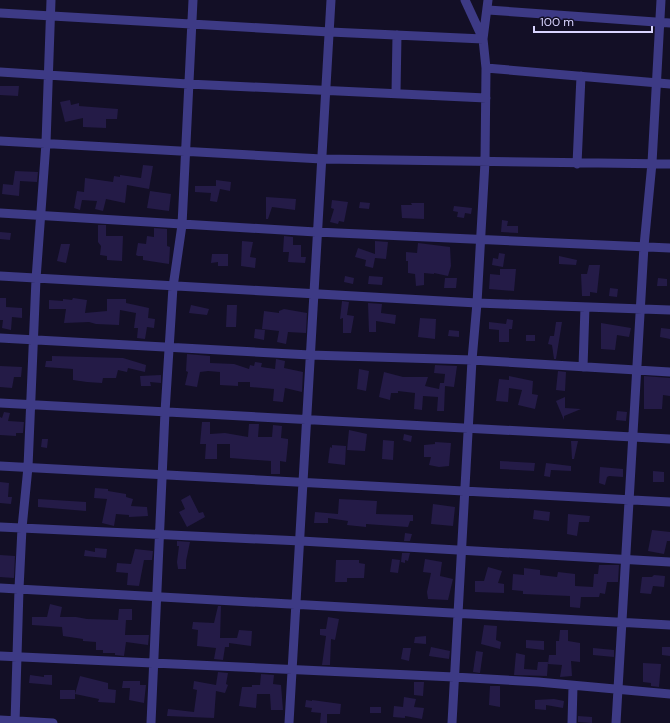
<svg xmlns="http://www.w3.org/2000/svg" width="670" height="723" viewBox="0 0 670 723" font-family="'DM Sans',sans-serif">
  <rect width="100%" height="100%" fill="#130f26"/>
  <path fill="#241b47" d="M0,86H19L18,96L0,95Z
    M70,100L71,105L79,103V106L118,109L117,119H106V128L83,127V118L65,122L60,102Z
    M143,165L153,166L149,189L127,185L125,203L106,199L103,211L95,209L97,201L82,200L80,210L74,208L77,191L84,192L85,178L113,182L114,176L120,177V175L141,178Z
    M15,171L38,172L37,182L20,181L19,196L2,194L3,184L13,185Z
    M216,180L231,182L230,191L220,189L217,202L210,201L211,193L195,192V186H216Z
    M150,191L171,194L169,211L147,208Z
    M266,197L296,199L295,210L272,207L268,219H266Z
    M332,200L348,202L344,222L339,221L338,224L330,222L334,209L331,208Z
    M360,202L370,203L369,209L359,208Z
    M411,203H424V219L402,218L401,205H412Z
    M454,206L472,208L471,214L465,213L464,218L457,217L458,212L453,211Z
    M502,220L508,221L507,226H518V233L501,232Z
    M98,225H106V236H123L122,261L107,260V256L100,255L101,246L98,242Z
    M154,228L167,229V246L170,247L169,264L143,260V256H138L136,255L138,243L146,244L147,236L154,237Z
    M0,232L11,233L10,240L0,239Z
    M284,236L293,237V245H301V257H306L305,263L288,262L289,252H283Z
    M242,241L253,242L250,257L256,258L255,268L241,266Z
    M375,241L388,242L386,259L375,258L373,268L365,266L366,260L355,257L358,248L375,254Z
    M418,243L450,247L451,266L448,276L434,273V274L424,273V285L416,286L415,274L408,273V261H406V252L417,253Z
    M61,244H70L66,263L57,261Z
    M499,253L505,254L503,267L492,265L493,258L498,259Z
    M212,254H228V266H218V262L211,263Z
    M559,256L577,260L576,265L559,264Z
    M589,265H600L597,293L590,292V296H582L581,274H587Z
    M500,269H516L514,291L489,289L490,274L500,275Z
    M345,276L354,278L353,284L344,282Z
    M369,276L383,277L382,285L368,284Z
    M445,278H457L456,288H444Z
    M658,278L667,279V286H657Z
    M610,288L618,289L617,297L609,296Z
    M0,298H6V307L22,308V318L12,317L11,330L2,328L3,320H0Z
    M73,298L87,300L85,313L107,311V299H126V303L149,308L148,318L155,319L154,328L147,327L145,339L137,338L138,328H134L136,313L120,310L119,325L96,324L89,322L64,323L66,309H49V300L63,301V299L72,300Z
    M342,301L349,302L347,315L354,316L351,333H343V318L340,319Z
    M368,303L382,304L381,313L396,315L395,324L376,321V332H369Z
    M191,305L209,309L207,315L189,313Z
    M227,305H237L236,327H226Z
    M284,309L307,313L306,333L288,332L286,344L277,342L279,331L262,329L264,311L279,313V311Z
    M420,318L436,319L435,339L418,337Z
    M507,319L513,320L512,329H509V342H499V330L489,329V322L506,324Z
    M556,322H562L556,359H554L552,345L548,344L550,336H554Z
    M601,323L631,328L629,337L617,335L615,350L601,349Z
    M661,328L670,329V339L660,337Z
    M255,329L265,330L264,340L254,338Z
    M449,330L459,331V337L448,336Z
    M526,335H535V341H526Z
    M187,354L210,356V363L234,364L249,369L250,365L254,366L255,362L262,363L261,367L275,369L276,359L285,361L284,368L303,372L302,392L285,388L283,402L273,401L274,389L250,387V382H238V386L220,385V372L208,371L200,372L197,387L185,385L188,372L186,371Z
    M52,356L123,358L146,365L145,372L128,368L127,372L118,370L116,378H103L102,383L87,382L73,380V369L45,367L46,361H52Z
    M435,365L457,366L454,387L445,386L444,411H437L438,397L423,396L422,410L414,409L415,393L398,391V393H391L390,400L379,397L384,372L403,377H428L425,386L439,389L440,383H444L445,374L434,373Z
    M0,366L22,367L21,377H14L12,388L0,387Z
    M359,369L369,371L366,391L357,389Z
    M558,371L566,372L565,391L556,390Z
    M161,375V383L150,382L151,386H141L140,376Z
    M509,376L533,381L532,394L538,395L535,409L518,405L522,390L509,388L508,402L496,401L499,379L509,380Z
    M644,376L670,378V396L663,395L662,409H644Z
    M565,397V408L581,409L564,416V420L556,401Z
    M617,411L627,412L626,421L616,420Z
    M4,412L10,413L8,421L24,422L23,433H16V436L0,435V417L2,418Z
    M202,422H210V434L225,433L248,437L249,424H259L258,437H272L273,425L282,426L281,438L288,439V443L286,462L280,461V474H271V461L230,458V444H217V459H205L206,444H200Z
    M349,430L367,434L365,451L347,450Z
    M404,434L412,436L411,442L403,440Z
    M42,439H48L47,448L41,447Z
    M383,440L394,441L393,460L382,459Z
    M571,441H578L574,459H572Z
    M435,442L451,443L449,466L439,467L429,465L431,457H424V445L435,444Z
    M332,445L346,446L345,465L328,463L330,447L332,448Z
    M500,461L535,463L534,471L500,469Z
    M546,463L571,466V471L551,470L550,477L544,476Z
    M600,467L623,469V477L609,476L607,477L605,485L599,483Z
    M653,471L664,472V482H653Z
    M0,482L9,483L8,497H12L11,504L0,503Z
    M95,488L108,489V491L126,494V497L133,499L131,506L147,507L148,516L129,517V515L116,514L114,526L102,523L107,499L94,498Z
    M190,495L199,513L203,512L205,517L187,527L179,512L185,509L181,500Z
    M38,499L86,502V511L38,507Z
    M339,499L377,501L376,514L413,515V521H410L408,527L366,524V527L347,525L348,521L328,518V523H314L315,512L338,514Z
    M433,504L455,507L453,526L431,524Z
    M534,510L550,512L549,521L533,519Z
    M568,514L590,516L589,522H579L577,536L567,534Z
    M652,530L670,532V541H667L664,554L648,551Z
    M405,533L412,534L410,541H404Z
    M177,541L190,542L186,561V569H178L177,562L179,546H177Z
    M95,548L107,549L106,558L84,556L85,550L95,552Z
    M135,549L153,551L152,560H144L139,586L127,585L128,573L116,572L117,563L131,564Z
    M402,553H410L408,561L405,560V563L401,562Z
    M0,555L15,556L14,578L0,577Z
    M392,559L400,560L398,573L390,572Z
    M425,559L442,562L440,576L453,579L448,600L428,599L427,592L431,573L423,572Z
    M336,560H359V563L365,564L364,578H347V582H335Z
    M599,565H619L618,582H607L605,594L600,593L599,597H581L580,608L570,607V596L523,594V591L512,590L513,574L524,575V568L540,570V575L557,577L558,572L575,574V586L593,587L594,574H598Z
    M488,567L502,571L498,583L504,584V593L475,592V581H484Z
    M654,575L665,576L664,587L653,586L651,594L640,593L642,577H652Z
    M50,604L62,607L60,617H76L87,619L118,620L119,609H132V620H126L125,635H149L148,645L126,642L124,656L115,655V653H103V650H96V642L83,641V639L63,636L62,627L32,625V617H47Z
    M218,606H221L220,638H237L239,630L252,631L251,646L229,643V647H225L223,660L214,659L216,648L197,646L198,630L192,629L193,622L214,623Z
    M328,617L339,619L335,640L331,639L330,665H322L326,636L320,635V629H326Z
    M484,625L497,626L496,640L501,642L500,649L481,644Z
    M560,630H568V641L580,643V662L571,661L572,676L560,677L562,665L548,664L549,655H556V641H559Z
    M426,636V644L414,643L415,637Z
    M526,640L544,641V650L526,648Z
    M431,647L450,651L449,659L429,656Z
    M662,647H670V656L662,655Z
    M403,648H411L409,661L401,659Z
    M593,648L614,650V657L593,655Z
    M476,651L483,652L480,673L473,672Z
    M516,653L525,655L524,669L537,670L538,662H548L547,676L514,675Z
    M643,663L661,664L659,687L651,686V683L643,682Z
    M218,672L228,673L226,684L228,685L225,693L216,691L214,718L167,716L168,709L194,712L197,690L193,689L194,681L216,685Z
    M261,674L274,675L273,684L281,685L283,710H271L270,694H257L256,708L239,706L242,687H252V685H260Z
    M30,675L44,677V675H52V685L29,683Z
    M80,676L108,683V689L116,690L115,703L98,702L99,699L75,694Z
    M123,681H140V685H146L144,703L129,700L130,688H122Z
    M414,682H424L423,696L414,695Z
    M490,686H500V707L489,705Z
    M60,690H75V699H60Z
    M404,697L416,699L414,707L424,708L422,719L405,716V718L393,717L394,706L403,707Z
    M554,699L564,701L563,708L546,705V710L535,709V700Z
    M306,700L312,701V700L341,704L340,714H327V723H320L321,713L311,712L312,708L305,707Z
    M370,707H381V713H370Z
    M578,716L592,717V723L578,722Z"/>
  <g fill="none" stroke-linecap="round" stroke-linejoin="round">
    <path stroke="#3d3a85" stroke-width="9" d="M488,10L670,23
      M0,13L330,32L483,39L488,0
      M486,68L670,84
      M0,72L188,84L486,98
      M396,93L397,35
      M0,141L322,159L670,164
      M577,164L581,76
      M0,213L316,232L670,248
      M0,276L477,303L670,310
      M0,338L310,355L472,360L670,372
      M583,367L585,307
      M0,403L670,439
      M0,466L670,502
      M0,527L301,541L670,562
      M0,588L670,625
      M0,656L454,677L538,682L670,694
      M0,720L53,723
      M15,723L19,589L22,528L28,467L36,279L46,143L51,0
      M151,723L165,412L173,287L182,225L193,0
      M289,723L331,0
      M452,723L472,360L477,303L485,162L486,68L483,39L465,0
      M572,723L573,686
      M616,723L644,246L652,163L661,0"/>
  </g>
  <path d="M534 26v6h118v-6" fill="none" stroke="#d9d4ff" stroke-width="2"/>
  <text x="540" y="26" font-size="12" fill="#d9d4ff" stroke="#130f26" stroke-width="3" paint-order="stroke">100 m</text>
</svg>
